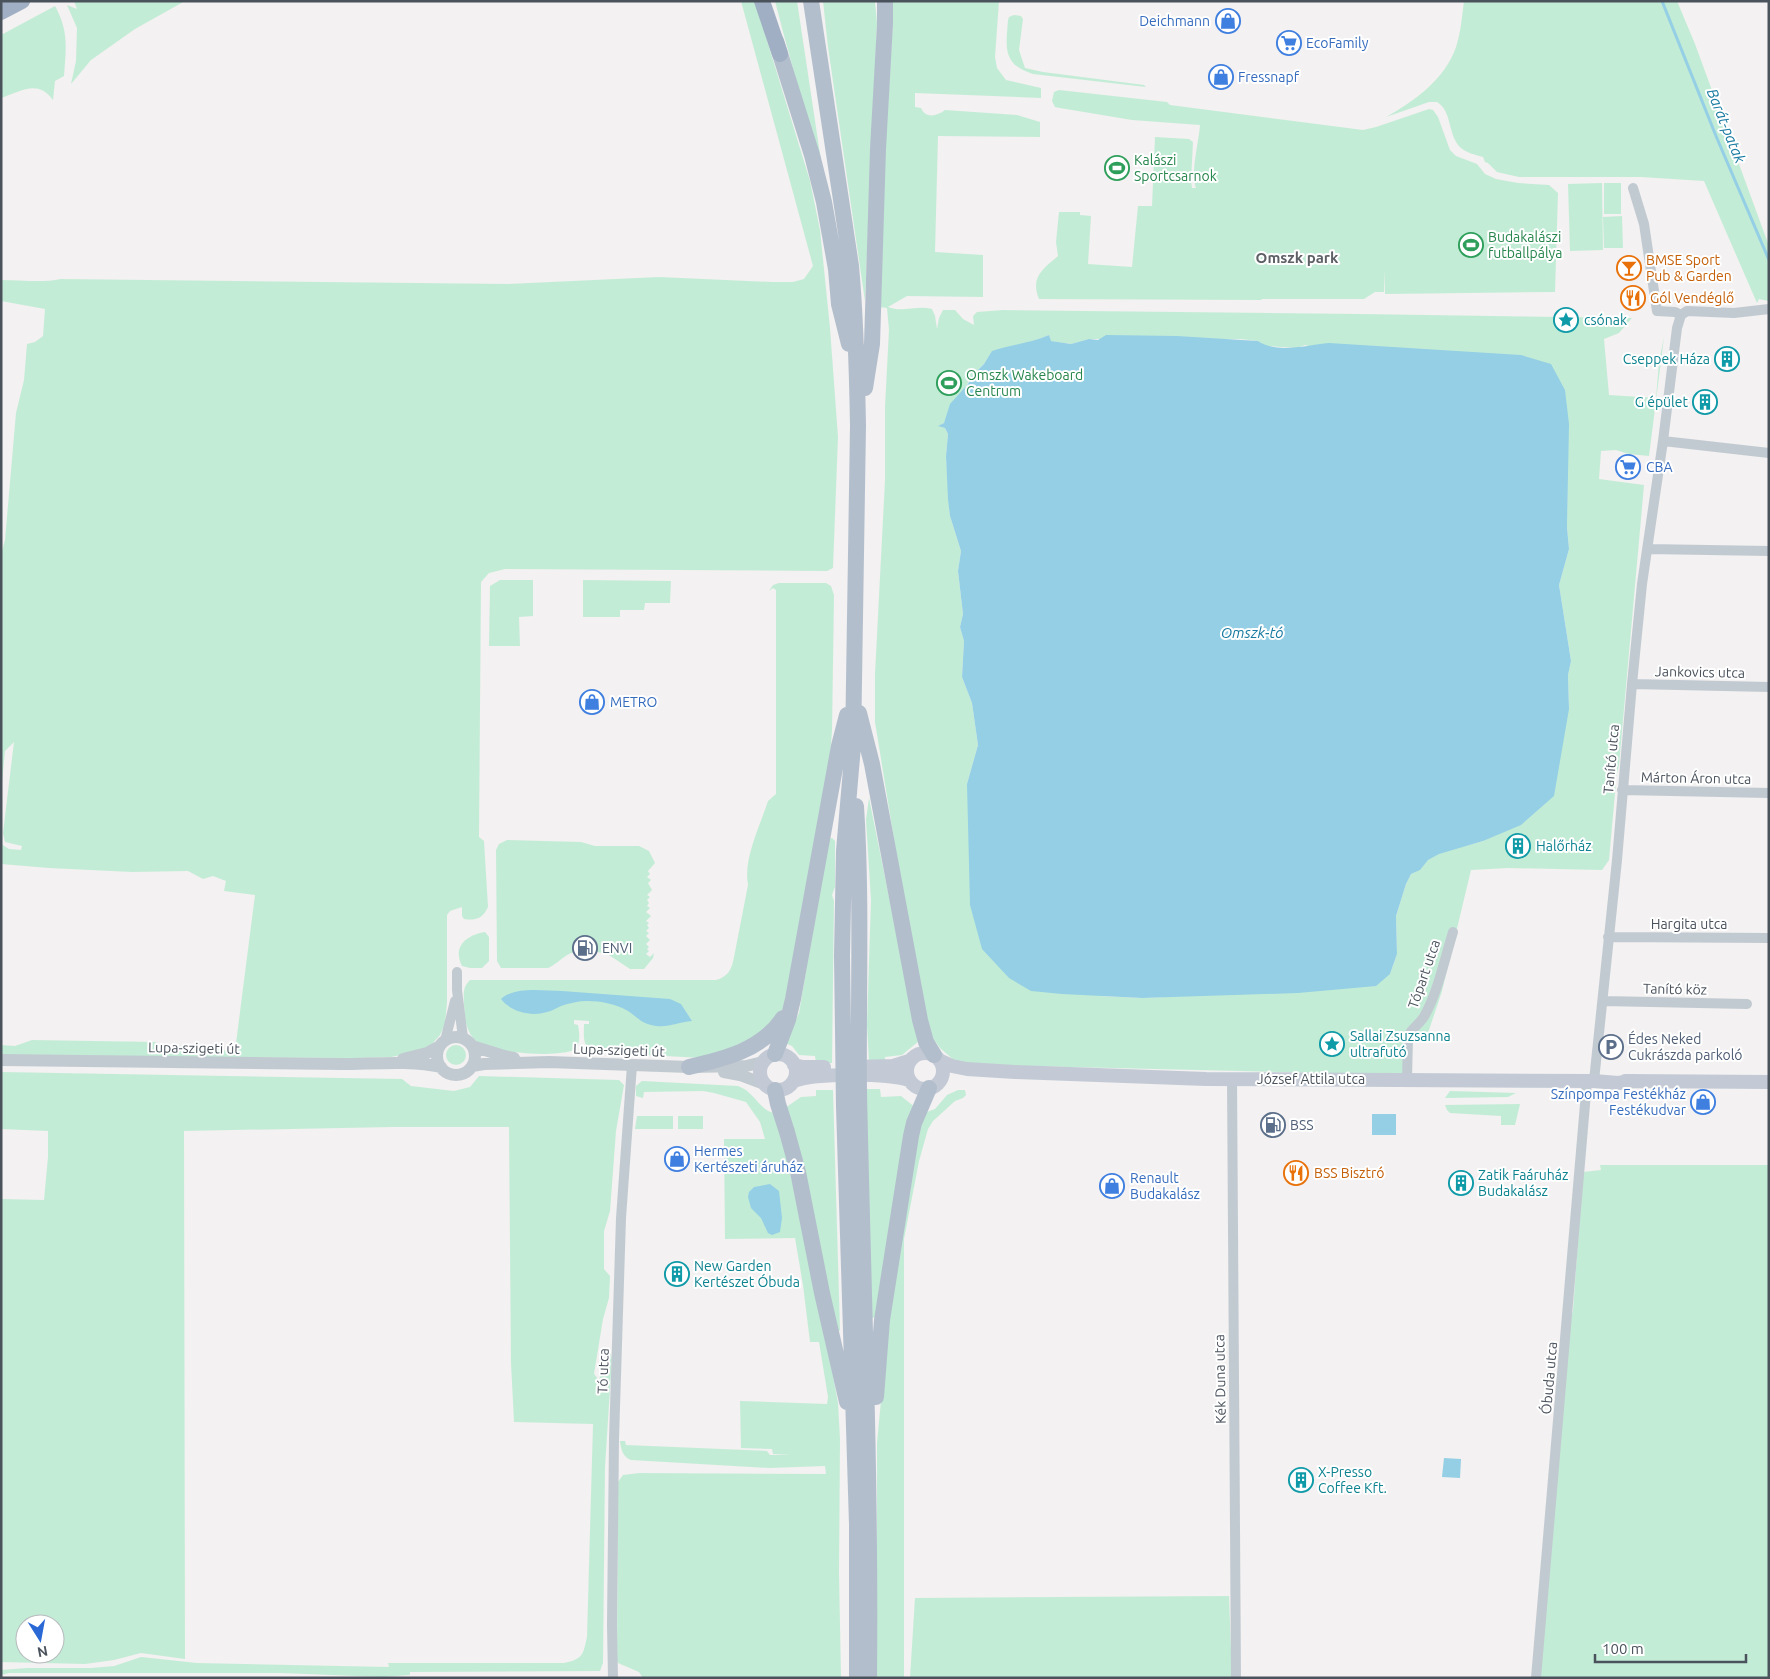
<svg xmlns="http://www.w3.org/2000/svg" width="1770" height="1679" viewBox="0 0 1770 1679" font-family="Ubuntu,sans-serif">
  <rect width="100%" height="100%" fill="#f3f1f1"/>
  <path fill="#c3ecd6" fill-rule="evenodd" d="M74,1H185L135,29L91,60L71,84L76,61L77,28L67,5L77,9Z
    M741,1H755L810,181L820,230L830,328L838,437L833,568L827,571L505,569L489,573L481,582L479,837L484,841L488,907C483,918 476,921 464,919L462,916V907L450,911L447,915V1002L445,1024L440,1035L427,1050L391,1057L358,1058L1,1056V1045L15,1046L32,1040L155,1042L164,1047L191,1045L196,1050H209L216,1045L222,1046L225,1051H235L255,895L224,891L226,881L213,876L203,879L188,871L132,872L49,868L1,864V844L9,849L21,850L22,846L5,842L3,833L14,742L5,751L1,793V555L5,540L16,413L24,380L27,344L35,342L43,336L45,309L1,301V280C21,280 42,283 61,279L508,284L659,277L772,282H793L804,279L813,266Z
    M775,1H797L825,187L782,28Z
    M823,1L875,2L877,23L865,301L828,47Z
    M892,1H999L995,57L997,68L1006,80L1041,88V98L915,93V107L921,108C926,119 937,116 945,110L1017,115L1040,122V137L938,136L935,252L983,255V297L907,296L888,307C902,313 917,305 932,309L935,316L937,329L939,318L943,310H955L963,319L974,325L973,316L977,312L1003,310L1359,314L1632,318L1619,333L1604,339L1609,395L1656,398L1659,362L1664,337L1649,456L1629,454L1616,450L1601,451L1599,479L1644,485L1619,765L1616,777V782L1609,860L1602,870L1508,868L1471,870L1442,991L1428,1033H1413L1411,1075L981,1065L955,1061L940,1048L929,1033L918,987L875,722V674L885,480V407L889,330L887,308L879,307L881,215L893,20ZM1049,335L1050,341L1071,344L1089,339H1240L1258,341L1265,346L1297,348L1305,345L1568,418L1567,527L1569,549L1559,585L1571,661L1568,675L1569,709L1483,841C1467,846 1442,850 1429,859C1421,865 1422,870 1411,874L1406,884L1396,916L1397,954L1390,974L1166,997L1142,998L1100,996L967,784L978,745L972,703L962,677L964,641L960,627L963,614L958,571L961,551L950,516L946,456L948,434L945,428L939,426L944,423L972,376L984,364L992,352C1011,346 1030,343 1049,335Z
    M1464,1H1677L1695,44L1769,246V301L1759,299L1757,303L1704,181L1641,177H1519L1497,172L1488,163L1485,162L1483,157C1476,155 1467,153 1461,148C1447,135 1453,112 1437,102H1429L1386,117C1415,101 1445,79 1456,47C1461,32 1462,16 1464,1Z
    M55,6C69,31 66,49 64,76L55,81L53,100C38,79 21,91 1,98V35Z
    M1014,15L1021,16L1023,19L1019,50L1025,68L1043,72L1144,85L1146,87L1033,74C1002,64 1006,48 1008,20L1009,17Z
    M1059,90L1167,102L1170,105L1363,130L1376,127L1429,109L1433,110L1438,117L1450,150L1456,156L1477,164L1485,174L1496,179L1518,183L1549,185L1558,193L1555,292L1385,294V270L1384,292H1375L1364,299H1262L1261,300L1039,299C1030,277 1043,269 1058,256L1056,242L1059,212H1080V215L1091,216L1088,264L1132,267L1138,206H1152L1155,137L1189,139L1193,142L1191,181L1192,188H1196C1190,173 1199,142 1200,125L1132,120L1060,108L1055,107L1052,101L1054,92Z
    M1602,183L1603,250L1570,251L1568,184Z
    M1604,183H1621V214H1604Z
    M1622,216L1623,248H1604L1603,217Z
    M500,580H533V616L519,617L520,646H489L490,586Z
    M583,580L671,581L670,603H645L644,610H620V617H583Z
    M779,583H826L831,586L834,595L832,731L830,757L786,1003L776,1021L757,1039L702,1058L592,1052C582,1044 584,1036 584,1024H589V1021L574,1020V1024L578,1025C579,1031 581,1042 576,1048C566,1059 491,1053 478,1043C466,1033 465,1020 464,1005C464,995 462,988 470,980H716C728,977 732,969 734,957L748,885C743,859 760,826 768,801L776,794V590L773,588L769,591L773,585Z
    M869,798L914,1021L919,1041L902,1055L885,1057V1062L869,1061L867,1025L871,900L866,820Z
    M832,838L835,841V887L832,895L834,901L832,1063H816L815,1056L799,1055L792,1046L785,1043L799,1013L828,839Z
    M507,840L581,842L595,846H639L649,851L655,863L648,871L650,874L647,877L651,880L648,883L652,890L647,895L650,897L647,900L649,903L647,906L650,908L646,912L651,916L646,921L649,923L647,925L649,928L646,931L649,933L646,936L650,940L646,944L649,947L647,949L649,951L646,954L650,957L654,953L653,958L644,969H630L609,955L594,951L591,945H579L575,952C564,954 558,964 548,968H501L497,961L496,850L499,844Z
    M485,932L489,937V961L482,968H470L462,966C452,946 467,935 485,932Z
    M446 1055a10 10 0 1 1 20 0a10 10 0 1 1-20 0Z
    M1,1072L402,1079L411,1086L454,1091L470,1087L479,1076L619,1080L624,1085L616,1131L610,1211L604,1231V1269L610,1276L609,1298L603,1319L594,1374L599,1380L609,1350L612,1358L605,1467L603,1663L600,1671L410,1672V1675L382,1677L281,1673H9L1,1675V1670L27,1668H91L114,1666L141,1657L197,1663L389,1667L388,1663H564C583,1659 583,1655 587,1637L593,1424L514,1422L511,1363L509,1127H392L184,1131L185,1659L141,1653L114,1660L85,1664L1,1662V1199L44,1200L48,1157V1131L1,1129ZM25,1624H55V1654H25Z
    M642,1081L738,1086C755,1092 759,1110 774,1113L779,1123L824,1325L838,1403L840,1439L839,1573L841,1678H643L639,1672L618,1663L617,1661L618,1482L623,1475L640,1473L826,1474L825,1466L770,1468L631,1460C623,1457 621,1450 620,1441H625L626,1445L767,1451L770,1455H791L773,1454L772,1449L741,1448L740,1401L827,1404L828,1397L819,1342H810L803,1285L795,1238L725,1239L724,1139H765L760,1122L746,1102L714,1093L703,1091L644,1092L643,1098L636,1096V1086Z
    M861,1089H880L881,1097L901,1096L916,1108L875,1317L873,1318L870,1317Z
    M816,1090H833L840,1330L837,1333L782,1110L801,1097L816,1096Z
    M958,1090H965L966,1095L963,1098L955,1101L933,1121L928,1129L919,1161L904,1239V1678H874L877,1611V1443L893,1274L910,1172L924,1113L935,1109L947,1095Z
    M1450,1091L1516,1093L1508,1097L1445,1098Z
    M1520,1104L1515,1125H1501V1116L1450,1113L1447,1110L1445,1105Z
    M637,1116H673V1129H635Z
    M678,1116H703V1129H678Z
    M1600,1165H1769V1678H1538L1569,1327L1573,1310L1583,1172L1601,1170Z
    M1229,1596L1232,1678H910L915,1598Z"/>
  <path fill="#94cfe5" d="M1049,335L1051,341L1071,344L1089,339L1098,340L1106,335L1177,336L1258,341C1276,354 1307,345 1329,343L1521,355L1551,364L1565,390L1569,424L1567,527L1569,549L1559,585L1571,661L1568,675L1569,709L1554,796L1521,825L1483,841L1439,854L1428,860L1420,870L1411,874L1406,884L1396,916L1397,954L1390,974L1376,986L1298,993L1142,998L1062,994L1031,991L1009,978L982,949L970,905L967,784L978,745L972,703L962,677L964,641L960,627L963,614L958,571L961,551L950,516L948,499L946,456L948,434L945,428L938,426L944,423L950,404L968,384L972,376L984,364L992,351C1011,345 1030,343 1049,335Z
    M562,991L670,999L681,1004L692,1021C677,1022 667,1029 651,1025C641,1023 636,1016 628,1011C616,1004 601,1001 587,1001C579,1001 569,1003 561,1006C556,1008 552,1011 547,1012C531,1017 511,1012 501,999C515,986 544,991 562,991Z
    M1372,1114H1396V1135H1372Z
    M770,1184L779,1191L782,1218L780,1232L772,1235L768,1233L761,1218L751,1208L748,1197L749,1192L754,1187Z
    M1444,1458L1461,1459L1460,1478L1442,1477Z"/>
  <g fill="none" stroke-linecap="round" stroke-linejoin="round">
    <path stroke="#94cfe5" stroke-width="3" d="M1662,1L1716,136L1769,260"/>
    <path stroke="#c2cad1" stroke-width="10" d="M1633,188L1644,224L1657,311L1675,312L1681,315
      M1681,315L1687,311L1734,313L1769,309
      M1663,441L1769,453
      M1647,549L1769,551
      M1632,684L1769,687
      M1622,790L1769,793
      M1608,937L1769,938
      M457,972V990L463,1038
      M1603,1001L1747,1004
      M445,1041L455,1001
      M1232,1079L1236,1678
      M1407,1080L1408,1036C1412,1028 1421,1023 1425,1015C1438,991 1445,958 1453,932
      M1594,1081L1617,860L1632,684L1642,584L1663,441L1677,328L1681,315
      M613,1678L612,1625L614,1439L621,1218L632,1065
      M1536,1678L1587,1081"/>
    <path stroke="#c2cad1" stroke-width="12" d="M437 1056a19 19 0 1 1 38 0a19 19 0 1 1-38 0Z
      M472,1046L504,1056L514,1058
      M403,1059L427,1053L440,1046
      M1,1060L342,1064C372,1064 411,1060 441,1067
      M472,1066L484,1064L549,1062L689,1067L746,1066L763,1062
      M724,1072L740,1075L764,1084"/>
    <path stroke="#c3cad5" stroke-width="14" d="M907 1071a18 18 0 1 1 36 0a18 18 0 1 1-36 0Z
      M760 1072a18 18 0 1 1 36 0a18 18 0 1 1-36 0Z
      M939,1060L952,1066L967,1069L1015,1072L1206,1079L1594,1081L1618,1083L1633,1081
      M794,1065L803,1067H824
      M851,1067L893,1066L909,1061
      M794,1081C816,1073 886,1073 909,1080
      M1625,1081L1769,1082"/>
    <path stroke="#b3becd" stroke-width="16" d="M811,1L851,266C856,319 857,372 858,425L853,746L844,851L842,956L844,1107L857,1524V1678
      M776,41L812,155L824,202L836,269L839,304L849,344
      M865,388L872,344L878,149L885,24V1
      M859,713L872,764L920,1020L926,1042L934,1055
      M856,806C862,900 858,996 859,1091C863,1286 871,1482 869,1678
      M775,1054L788,1020L793,999L839,746L847,715
      M689,1067C724,1059 762,1050 783,1018
      M775,1090L778,1104L787,1132L798,1172L822,1293L847,1402
      M876,1397L882,1320L911,1136L914,1123L929,1088"/>
    <path stroke="#a0afc4" stroke-width="16" d="M762,1L780,54
      M1,12L22,1"/>
  </g>
  <defs>
    <symbol id="shop-ring" viewBox="-11 -11 22 22"><circle r="9.5" fill="#fff" stroke="#3f7fe0" stroke-width="1.5"/><path d="M-5-2.5h2.3a2.7 3.5 0 0 1 5.4 0H5L5.5 6h-11ZM-1.5-2.5h3a1.5 2.3 0 0 0-3 0Z" fill="#3f7fe0"/></symbol>
    <symbol id="supermarket-ring" viewBox="-11 -11 22 22"><circle r="9.5" fill="#fff" stroke="#3f7fe0" stroke-width="1.5"/><path d="M-6-5.5h2.5l.6 2H6L4.5 2H-2.5L-4.4-4H-6ZM-1.5 3.2a1.3 1.3 0 1 0 .1 0ZM3 3.2a1.3 1.3 0 1 0 .1 0Z" fill="#3f7fe0"/></symbol>
    <symbol id="stadium-ring" viewBox="-11 -11 22 22"><circle r="9.5" fill="#fff" stroke="#2e9e5b" stroke-width="1.5"/><path d="M0-5a6.5 5 0 1 0 0 10a6.5 5 0 1 0 0-10ZM-3.5-1.8h7v3.6h-7Z" fill="#2e9e5b"/></symbol>
    <symbol id="bar-ring" viewBox="-11 -11 22 22"><circle r="9.5" fill="#fff" stroke="#e8710a" stroke-width="1.5"/><path d="M-6-5H6L.8 .8V4.5H3.5V6h-7V4.5H-.8V.8Z" fill="#e8710a"/></symbol>
    <symbol id="restaurant-ring" viewBox="-11 -11 22 22"><circle r="9.5" fill="#fff" stroke="#e8710a" stroke-width="1.5"/><path d="M-5-6h1v4h1v-4h1v4h1v-4h1v5L-1.5 .5V6h-2V.5L-5-1ZM5-6V6H3V1.5H1.5Q1.5-4 5-6Z" fill="#e8710a"/></symbol>
    <symbol id="sight-ring" viewBox="-11 -11 22 22"><circle r="9.5" fill="#fff" stroke="#0f9aa8" stroke-width="1.5"/><path d="M0-6L1.8-2.2L6-1.7L2.9 1.2L3.7 5.4L0 3.3L-3.7 5.4L-2.9 1.2L-6-1.7L-1.8-2.2Z" fill="#0f9aa8"/></symbol>
    <symbol id="building-ring" viewBox="-11 -11 22 22"><circle r="9.5" fill="#fff" stroke="#0f9aa8" stroke-width="1.5"/><path d="M-4-6H4V6H1V3H-1V6H-4ZM-2.5-4.3h1.7v1.8h-1.7ZM.8-4.3h1.7v1.8H.8ZM-2.5-1h1.7V.8h-1.7ZM.8-1h1.7V.8H.8Z" fill="#0f9aa8"/></symbol>
    <symbol id="fuel-ring" viewBox="-11 -11 22 22"><circle r="9.5" fill="#fff" stroke="#5c6f8a" stroke-width="1.5"/><path d="M-5.5-6h7V0h2V4h1.3V-2.5L3-4.5l.8-.8L6-3V5H2.5V1h-1V6h-7ZM-4.2-4.7v3.2H.2V-4.7Z" fill="#5c6f8a"/></symbol>
    <symbol id="parking-ring" viewBox="-11 -11 22 22"><circle r="9.5" fill="#fff" stroke="#5c6f8a" stroke-width="1.5"/><path d="M-3.5-5.5H1a3.5 3.5 0 0 1 0 7H-1V5.5H-3.5ZM-1-3.4V-.6H.8a1.4 1.4 0 0 0 0-2.8Z" fill="#5c6f8a"/></symbol>
  </defs>
  <g fill-rule="evenodd">
    <use href="#shop-ring" x="1214" y="7" width="28" height="28"/>
    <use href="#supermarket-ring" x="1275" y="29" width="28" height="28"/>
    <use href="#shop-ring" x="1207" y="63" width="28" height="28"/>
    <use href="#stadium-ring" x="1103" y="154" width="28" height="28"/>
    <use href="#stadium-ring" x="1457" y="231" width="28" height="28"/>
    <use href="#bar-ring" x="1615" y="254" width="28" height="28"/>
    <use href="#restaurant-ring" x="1619" y="284" width="28" height="28"/>
    <use href="#sight-ring" x="1552" y="306" width="28" height="28"/>
    <use href="#building-ring" x="1713" y="345" width="28" height="28"/>
    <use href="#stadium-ring" x="935" y="369" width="28" height="28"/>
    <use href="#building-ring" x="1691" y="388" width="28" height="28"/>
    <use href="#supermarket-ring" x="1614" y="453" width="28" height="28"/>
    <use href="#shop-ring" x="578" y="688" width="28" height="28"/>
    <use href="#building-ring" x="1504" y="832" width="28" height="28"/>
    <use href="#fuel-ring" x="571" y="934" width="28" height="28"/>
    <use href="#sight-ring" x="1318" y="1030" width="28" height="28"/>
    <use href="#parking-ring" x="1597" y="1033" width="28" height="28"/>
    <use href="#shop-ring" x="1689" y="1088" width="28" height="28"/>
    <use href="#fuel-ring" x="1259" y="1111" width="28" height="28"/>
    <use href="#shop-ring" x="663" y="1145" width="28" height="28"/>
    <use href="#restaurant-ring" x="1282" y="1159" width="28" height="28"/>
    <use href="#building-ring" x="1447" y="1169" width="28" height="28"/>
    <use href="#shop-ring" x="1098" y="1172" width="28" height="28"/>
    <use href="#building-ring" x="663" y="1260" width="28" height="28"/>
    <use href="#building-ring" x="1287" y="1466" width="28" height="28"/>
  </g>
  <g text-anchor="middle" stroke-width="4" stroke-linejoin="round" paint-order="stroke">
    <g font-size="14" fill="#366cbe" stroke="#fff" text-anchor="start">
      <text x="1210" y="26" text-anchor="end">Deichmann</text>
      <text x="1306" y="48">EcoFamily</text>
      <text x="1238" y="82">Fressnapf</text>
      <text x="1646" y="472">CBA</text>
      <text x="610" y="707">METRO</text>
      <text x="1686" y="1099" text-anchor="end">Színpompa Festékház<tspan x="1686" dy="16">Festékudvar</tspan></text>
      <text x="694" y="1156">Hermes<tspan x="694" dy="16">Kertészeti áruház</tspan></text>
      <text x="1130" y="1183">Renault<tspan x="1130" dy="16">Budakalász</tspan></text>
    </g>
    <g font-size="14" fill="#27864d" stroke="#fff" text-anchor="start">
      <text x="1134" y="165">Kalászi<tspan x="1134" dy="16">Sportcsarnok</tspan></text>
      <text x="1488" y="242">Budakalászi<tspan x="1488" dy="16">futballpálya</tspan></text>
      <text x="966" y="380">Omszk Wakeboard<tspan x="966" dy="16">Centrum</tspan></text>
    </g>
    <g font-size="14" fill="#c56008" stroke="#fff" text-anchor="start">
      <text x="1646" y="265">BMSE Sport<tspan x="1646" dy="16">Pub &amp; Garden</tspan></text>
      <text x="1650" y="303">Gól Vendéglő</text>
      <text x="1314" y="1178">BSS Bisztró</text>
    </g>
    <g font-size="14" fill="#0d838f" stroke="#fff" text-anchor="start">
      <text x="1584" y="325">csónak</text>
      <text x="1710" y="364" text-anchor="end">Cseppek Háza</text>
      <text x="1688" y="407" text-anchor="end">G épület</text>
      <text x="1536" y="851">Halőrház</text>
      <text x="1350" y="1041">Sallai Zsuzsanna<tspan x="1350" dy="16">ultrafutó</tspan></text>
      <text x="1478" y="1180">Zatik Faáruház<tspan x="1478" dy="16">Budakalász</tspan></text>
      <text x="694" y="1271">New Garden<tspan x="694" dy="16">Kertészet Óbuda</tspan></text>
      <text x="1318" y="1477">X-Presso<tspan x="1318" dy="16">Coffee Kft.</tspan></text>
    </g>
    <g font-size="14" fill="#4a525c" stroke="#fff">
      <text transform="translate(1700 672) rotate(1)" y="5">Jankovics utca</text>
      <text transform="translate(1611 759) rotate(-85)" y="5">Tanító utca</text>
      <text transform="translate(1696 778) rotate(1)" y="5">Márton Áron utca</text>
      <text x="1689" y="929">Hargita utca</text>
      <text transform="translate(1424 974) rotate(-71)" y="5">Tópart utca</text>
      <text transform="translate(1675 989) rotate(1)" y="5">Tanító köz</text>
      <text transform="translate(194 1048) rotate(1)" y="5">Lupa-szigeti út</text>
      <text transform="translate(619 1050) rotate(2)" y="5">Lupa-szigeti út</text>
      <text x="1311" y="1084">József Attila utca</text>
      <text transform="translate(603 1371) rotate(-88)" y="5">Tó utca</text>
      <text transform="translate(1549 1378) rotate(-85)" y="5">Óbuda utca</text>
      <text transform="translate(1220 1379) rotate(-91)" y="5">Kék Duna utca</text>
    </g>
    <g font-size="14" fill="#4e5e75" stroke="#fff" text-anchor="start">
      <text x="602" y="953">ENVI</text>
      <text x="1628" y="1044">Édes Neked<tspan x="1628" dy="16">Cukrászda parkoló</tspan></text>
      <text x="1290" y="1130">BSS</text>
    </g>
    <g font-size="15" font-style="italic" fill="#197ba1" stroke="#fff">
      <text transform="translate(1726 126) rotate(68)" y="5">Barát-patak</text>
      <text x="1252" y="638">Omszk-tó</text>
    </g>
    <g font-size="15" font-weight="bold" fill="#5d6065" stroke="#fff">
      <text x="1297" y="263">Omszk park</text>
    </g>
  </g>
  <rect width="1770" height="1679" fill="none" stroke="#4a525c" stroke-width="5"/>
  <g transform="translate(40 1639) rotate(169)"><circle r="24" fill="#ffffff" stroke="#b7babe"/>
  <path d="M0-4L9 19L0 12L-9 19Z" fill="#2968d5"/>
  <text y="-8" font-size="14" font-weight="bold" text-anchor="middle" fill="#4a525c">N</text>
  </g>
  <path d="M1595 1654v8h151v-8" fill="none" stroke="#4a525c" stroke-width="2.5"/>
  <text x="1602" y="1654" font-size="15" fill="#4a525c" stroke="#ffffff" stroke-width="4" paint-order="stroke">100 m</text>
</svg>
